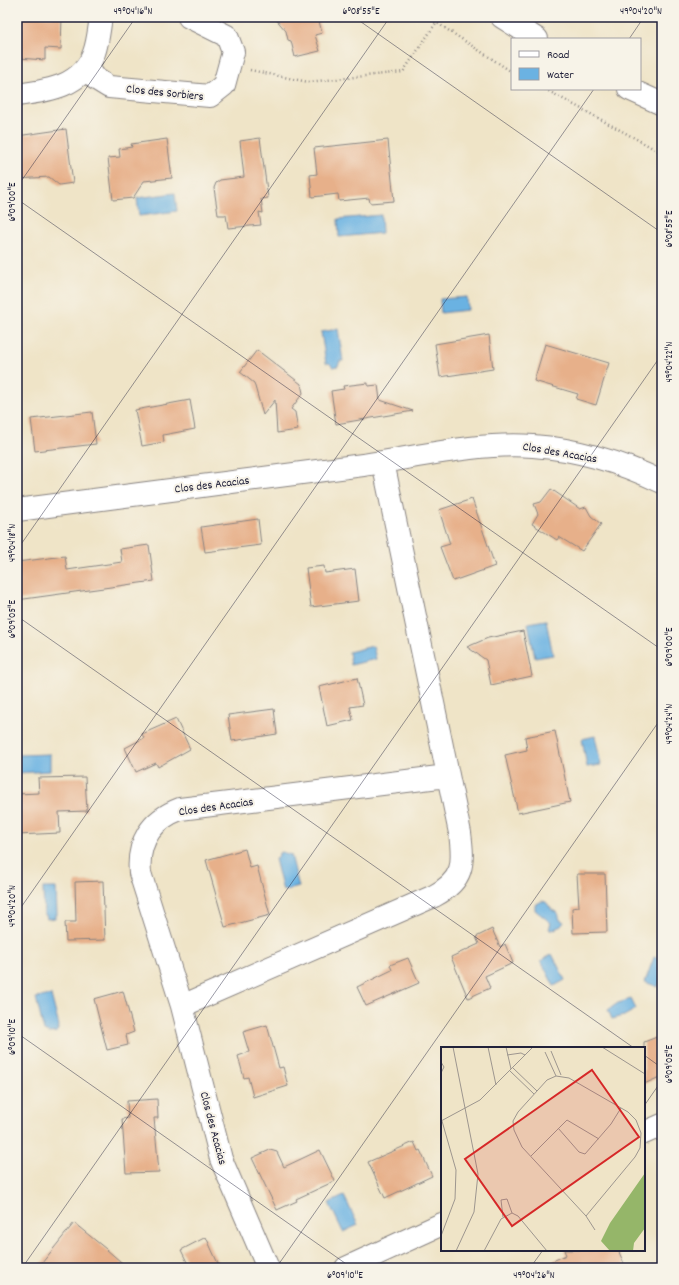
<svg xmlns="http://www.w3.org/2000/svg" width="679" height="1285" viewBox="0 0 679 1285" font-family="Dekko,sans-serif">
  <rect width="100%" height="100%" fill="#f7f3e8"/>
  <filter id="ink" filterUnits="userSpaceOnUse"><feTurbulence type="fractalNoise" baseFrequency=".025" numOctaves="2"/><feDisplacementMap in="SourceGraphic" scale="8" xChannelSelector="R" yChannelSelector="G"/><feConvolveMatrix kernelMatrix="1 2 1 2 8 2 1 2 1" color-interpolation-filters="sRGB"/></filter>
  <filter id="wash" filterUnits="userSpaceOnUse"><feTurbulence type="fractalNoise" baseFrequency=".012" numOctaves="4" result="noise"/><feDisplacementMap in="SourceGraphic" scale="16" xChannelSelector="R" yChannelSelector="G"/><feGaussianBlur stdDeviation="0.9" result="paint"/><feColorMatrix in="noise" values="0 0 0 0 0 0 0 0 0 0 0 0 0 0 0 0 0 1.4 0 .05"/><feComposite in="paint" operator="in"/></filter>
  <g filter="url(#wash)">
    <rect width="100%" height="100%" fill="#efe4c7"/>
    <path fill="#6bb2e2" stroke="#466a8e" d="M175,193L177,211L139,216L137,198Z
      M381,215L382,233L339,237L338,219Z
      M467,297L468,310L441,313L440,299Z
      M338,329L343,361H340L338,366L333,367L329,363H326L321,332Z
      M546,620L553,655L535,658L528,623Z
      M373,646L376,659L351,665L349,652Z
      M595,736L601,765L587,767L582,739Z
      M50,754V771L17,773V755Z
      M282,852L291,855L299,887L283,891L275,859L278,858L279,853Z
      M43,888H56L57,915H55V918L47,919L46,915H44Z
      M542,901L546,902L552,910L558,913L560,920L564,922L561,926L552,930L549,929L551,923L535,910V905Z
      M552,954L565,980L554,986L541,961Z
      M654,957L662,959V976L658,987L645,982Z
      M51,995L59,1026L57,1032L49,1033L44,1031L36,998Z
      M631,999L636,1009L624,1016L612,1019L608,1010L618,1003Z
      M344,1196L358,1225L343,1232L329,1203Z"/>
    <g id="blocks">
      <path fill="#e7b08a" d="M21,17H62L61,49L45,48V60L19,58Z
        M274,17H318L322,33L315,35L320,51L295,57L291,41L288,40L286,31Z
        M66,129L73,183L59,185L49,177L17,179V136Z
        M260,138L268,198L261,199L263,213L259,212L261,225L228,228L226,215H218L214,188L216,183L220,180L244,177L240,141Z
        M167,139L172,178L144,181L133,198L113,200L108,158L120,157L119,149L132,147L131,144Z
        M388,140L394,201L370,203L369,198L339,201L338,194L312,197L310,175L317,174L314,148Z
        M489,335L493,369L440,377L435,344Z
        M545,344L609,363L596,405L576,399L578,394L534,381Z
        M257,350L301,384L303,393L291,409L295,412L298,430L277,433L275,400L263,415L254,383L240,372Z
        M368,383V386L378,385L380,400L413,411L336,424L331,391L344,389L343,386Z
        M190,400L195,429L163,435L164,442L142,446L135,410Z
        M92,412L96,444L35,451L31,419Z
        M551,489L580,509L586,507L591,516L601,524L582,551L559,537L557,540L532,524L538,514L534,504L541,502Z
        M472,499L495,566L453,581L440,547L450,544L439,510Z
        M258,519L261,545L205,552L201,527Z
        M149,545L154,581L17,600V562L65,556L67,570L122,562L120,549Z
        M324,566L325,573L355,569L359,601L311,607L306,568Z
        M523,631L532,676L491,685L486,660L467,647L488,638Z
        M357,678L363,705L350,707L353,720L327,726L319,687Z
        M274,709L277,734L232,741L228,715Z
        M176,719L190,749L158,767L156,763L136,772L125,748L144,738L142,734Z
        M555,731L570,802L518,813L505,755L527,750L525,737Z
        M85,777L87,811L59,812L60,833L17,835V794L39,793L38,778Z
        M245,849L250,868L257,866L270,915L225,927L206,860Z
        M577,874H605L607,932L573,933L572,908L579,907Z
        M103,881L105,940L66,941L65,922H76L75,882Z
        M492,929L500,947L505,944L513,963L485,976L490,988L468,998L451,957L479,944L476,937Z
        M408,958L419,983L366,1006L357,987L392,970L390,965Z
        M123,991L134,1032L126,1035L128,1045L107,1050L94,999Z
        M267,1025L279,1068L283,1067L288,1086L253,1097L248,1077L244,1078L238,1056L249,1052L243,1032Z
        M662,1035V1076L644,1084V1042Z
        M157,1099L158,1118H154L159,1172L126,1173L122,1119L128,1118L127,1101Z
        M414,1142L418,1151L420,1150L432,1176L385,1198L368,1162Z
        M270,1150L277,1152L284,1167L320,1150L335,1181L296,1199L297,1201L277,1210L252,1158Z
        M74,1223L106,1249L128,1268H38Z
        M206,1237L220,1268H190L181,1250Z
        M564,1250H618L626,1268H537L566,1255Z"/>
    </g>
  </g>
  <g filter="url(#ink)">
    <use href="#blocks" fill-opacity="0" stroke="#888381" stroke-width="1"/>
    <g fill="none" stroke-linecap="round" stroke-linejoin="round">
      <defs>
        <path id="street" d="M87,67L96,79L109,87L210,96L224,85L233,52L227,36L189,17
          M17,95C47,91 82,87 94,53C98,42 99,29 101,17
          M17,510C132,495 248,480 363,465C419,457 476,442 533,446C577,449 622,463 662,482
          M182,1006L434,896C464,880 464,864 460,833L383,462
          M644,1133L662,1125
          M268,1268L221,1159L182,1006L140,873C137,843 151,820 180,809L447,776
          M346,1268L442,1224"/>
        <path id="secondary" d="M502,17L537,39
          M629,89L662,104"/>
      </defs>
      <use href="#street" stroke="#888381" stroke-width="24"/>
      <use href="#secondary" stroke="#888381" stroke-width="24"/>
      <path stroke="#888381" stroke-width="2.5" stroke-dasharray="1 3" stroke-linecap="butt" d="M428,17L512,72
        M250,70L308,82L403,72L436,23
        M545,89L662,153"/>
      <use href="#street" stroke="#fff" stroke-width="22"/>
      <use href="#secondary" stroke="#fff" stroke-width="22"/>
    </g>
  </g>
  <path fill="none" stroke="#22223b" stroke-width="1" stroke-opacity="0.45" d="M354,17L662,233M629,39L644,17M17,187L136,17M17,199L662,650M17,550L390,17M17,616L634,1048M17,913L594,89M17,1033L352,1268M644,1055L662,1068M644,1106L662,1080M22,1268L662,354M276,1268L662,717M530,1268L543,1250"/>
  <g text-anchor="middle" stroke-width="4" stroke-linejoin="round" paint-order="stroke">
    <g font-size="12" fill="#22223b" stroke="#f7f3e8">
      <text transform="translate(165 92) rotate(6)" y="4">Clos des Sorbiers</text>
      <text transform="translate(560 452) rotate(10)" y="4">Clos des Acacias</text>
      <text transform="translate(212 484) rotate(-7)" y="4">Clos des Acacias</text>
      <text transform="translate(216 806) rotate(-8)" y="4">Clos des Acacias</text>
      <text transform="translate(214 1128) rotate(75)" y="4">Clos des Acacias</text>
    </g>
  </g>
  <g transform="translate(441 1047)">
    <rect width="204" height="204" fill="#efe4c7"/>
    <path d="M204,126V181L193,196L192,204H169L160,194L169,176Z" fill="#95b669"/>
    <path fill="none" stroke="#9d968f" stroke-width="1" d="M12,0L37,127L33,165L15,204M47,0L55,38M65,0L70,22M161,0L204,27M110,4L120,28M104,5L115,29M66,8L80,6L84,8M0,15L3,20L0,26M72,21L96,44M69,24L93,47M0,74L39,53L92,0M117,81L138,105L144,107L170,77L180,61M90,109L126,73L158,92M145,169L194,110L199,101L200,86L195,73L187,65L128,31L115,29L106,33L77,65L72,74L73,83L81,100L145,169L154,183M62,170L60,153L66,152L71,166M0,189L14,152L15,123L1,74M43,204L60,172L71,166L77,169L106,204"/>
    <path fill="#d62828" fill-opacity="0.15" stroke="#d62828" stroke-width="2" d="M151,23L198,90L71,179L24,112Z"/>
    <rect width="204" height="204" fill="none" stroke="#22223b" stroke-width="2"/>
  </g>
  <rect width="679" height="1285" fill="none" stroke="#f7f3e8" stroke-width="44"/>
  <rect x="511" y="38" width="130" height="52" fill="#f7f3e8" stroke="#a29fa3"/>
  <rect x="519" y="51" width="20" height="6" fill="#ffffff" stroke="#a29fa3"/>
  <text x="547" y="58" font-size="12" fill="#22223b">Road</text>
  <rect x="519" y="68" width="20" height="12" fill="#6bb2e2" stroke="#a29fa3"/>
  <text x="547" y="78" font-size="12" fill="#22223b">Water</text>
  <rect x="22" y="22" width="635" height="1241" fill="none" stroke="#22223b" stroke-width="1.5"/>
  <g font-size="10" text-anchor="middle" fill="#22223b">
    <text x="133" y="14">49°04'16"N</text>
    <text x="361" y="14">6°08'55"E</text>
    <text x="641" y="14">49°04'20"N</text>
    <text transform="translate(11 202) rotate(-90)" y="4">6°09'00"E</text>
    <text transform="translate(668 229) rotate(-90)" y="4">6°08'55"E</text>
    <text transform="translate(668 362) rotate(-90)" y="4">49°04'22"N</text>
    <text transform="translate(11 543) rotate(-90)" y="4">49°04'18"N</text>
    <text transform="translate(11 619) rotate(-90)" y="4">6°09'05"E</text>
    <text transform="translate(668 647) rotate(-90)" y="4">6°09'00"E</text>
    <text transform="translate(668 724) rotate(-90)" y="4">49°04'24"N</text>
    <text transform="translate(11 906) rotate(-90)" y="4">49°04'20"N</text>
    <text transform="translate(11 1037) rotate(-90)" y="4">6°09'10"E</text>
    <text transform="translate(668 1064) rotate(-90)" y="4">6°09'05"E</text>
    <text x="345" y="1278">6°09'10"E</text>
    <text x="534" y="1278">49°04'26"N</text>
  </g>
</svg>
